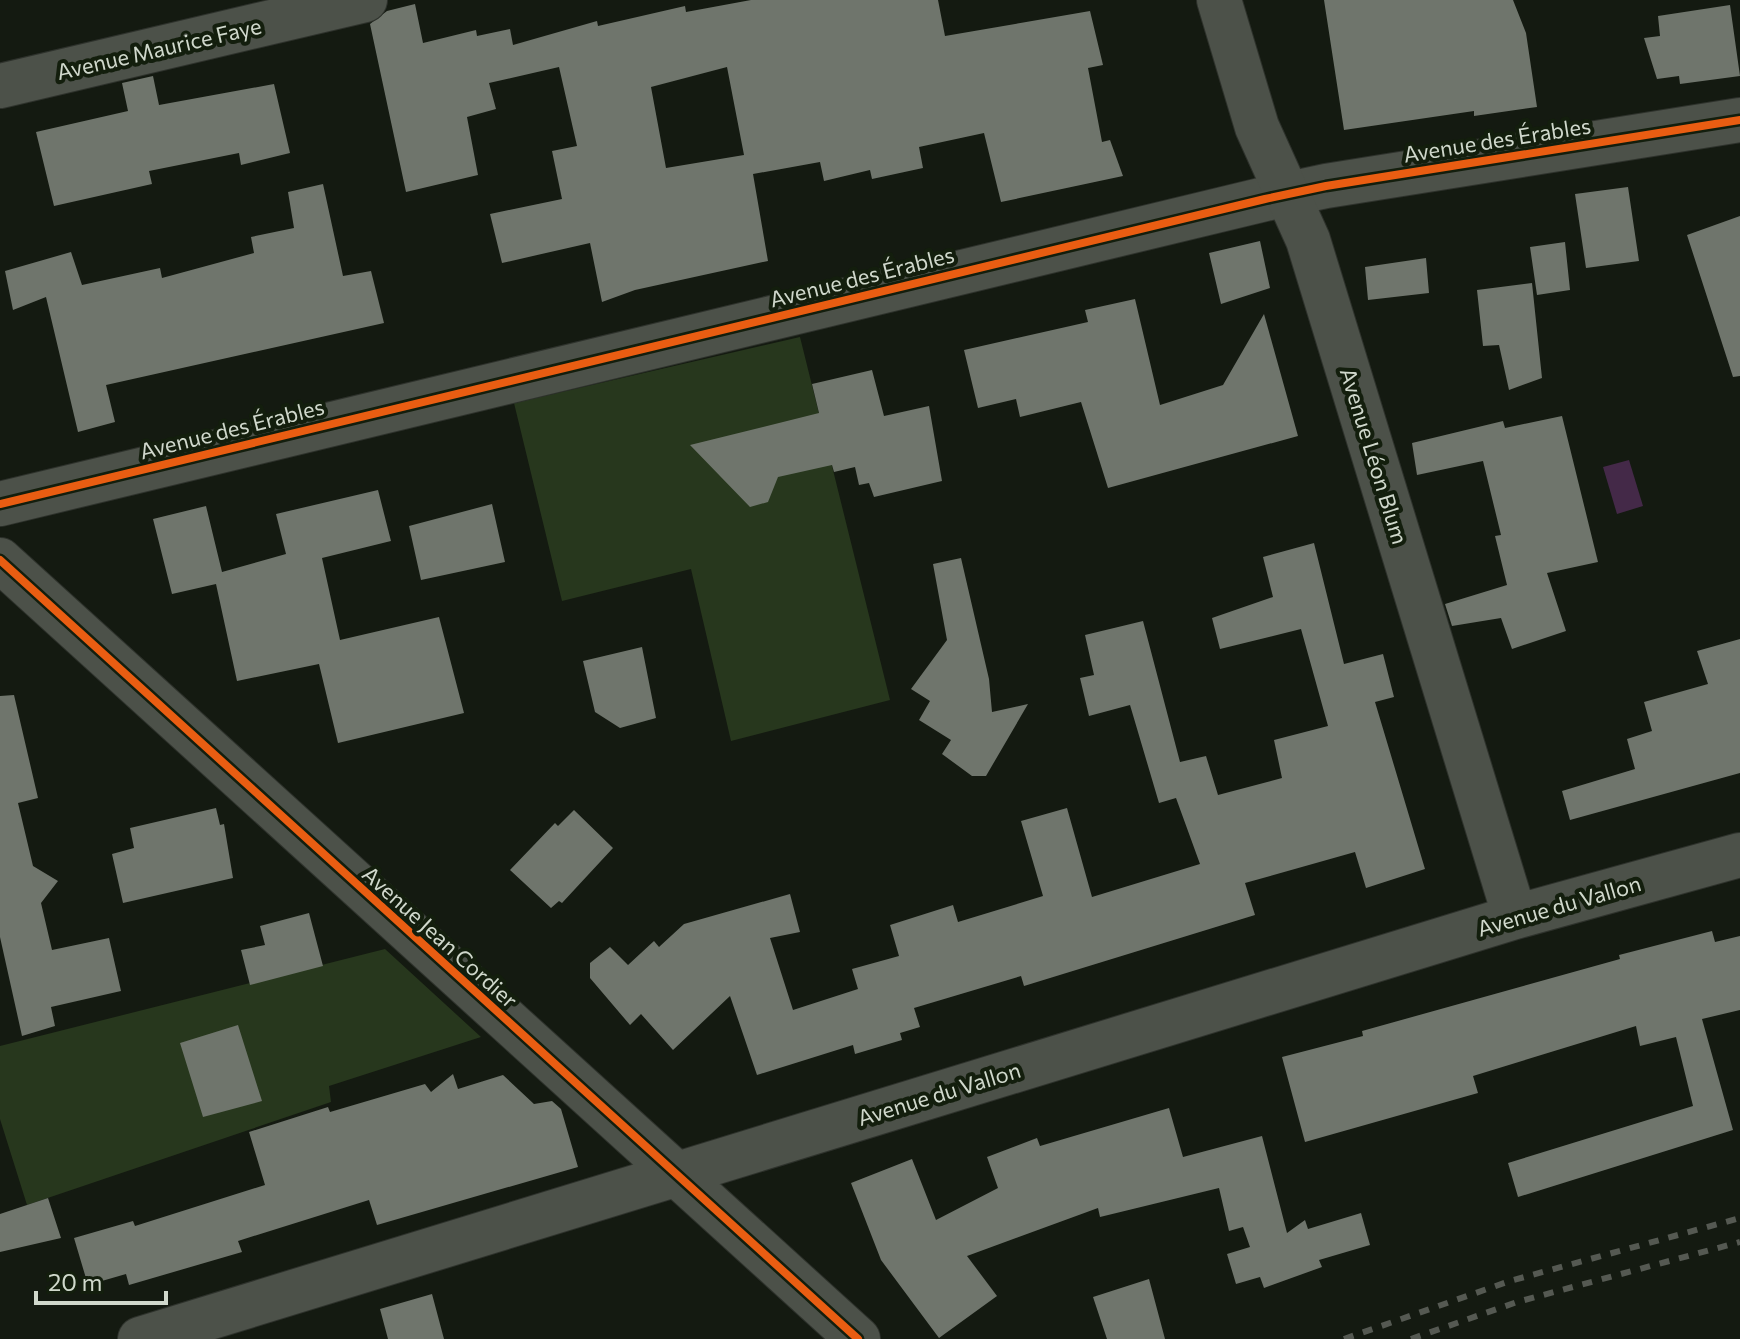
<svg xmlns="http://www.w3.org/2000/svg" width="1740" height="1339" viewBox="0 0 1740 1339" font-family="Commissioner,sans-serif">
  <rect width="100%" height="100%" fill="#141a11"/>
  <path fill="#27371d" d="M800,337L890,700L731,741L691,569L562,601L514,403Z
    M385,949L481,1037L329,1086L331,1102L27,1205L0,1119V1046Z"/>
  <path fill="#442948" d="M1629,460L1643,506L1617,514L1603,467Z"/>
  <path fill="#6f756c" fill-rule="evenodd" d="M751,0H938L945,36L1090,11L1103,65L1088,68L1102,142L1110,140L1123,176L1001,202L984,133L919,147L923,168L872,179L870,170L824,181L820,162L753,174L768,261L635,290L602,302L590,243L502,263L490,214L562,199L552,151L577,146L559,67L489,83L496,109L467,117L478,175L406,192L370,24L387,11L415,4L423,43L476,30L477,36L510,29L513,45L597,21L598,26L685,6L686,12ZM727,67L744,155L666,168L651,87Z
    M1324,0H1513L1526,33L1537,107L1474,116V111L1344,130Z
    M1730,5L1740,76L1680,84L1679,76L1657,79L1644,38L1660,36L1658,16Z
    M153,76L159,105L274,84L290,153L241,165L239,153L149,171L152,184L54,206L36,132L128,111L122,83Z
    M323,184L343,276L371,271L384,323L106,385L115,422L78,432L46,297L13,310L5,271L71,252L82,285L160,268L162,278L254,253L251,237L294,228L288,192Z
    M1628,187L1639,261L1586,268L1575,194Z
    M1740,216V376L1733,377L1687,235Z
    M1260,241L1270,288L1221,304L1209,253Z
    M1565,242L1570,290L1537,295L1530,247Z
    M1426,258L1429,293L1368,300L1365,267Z
    M1532,283L1542,378L1509,390L1499,345L1483,346L1477,290Z
    M1135,299L1160,405L1223,385L1264,314L1298,436L1108,488L1081,402L1020,417L1016,399L978,408L964,350L1088,322L1085,310Z
    M872,370L884,416L929,406L942,481L874,497L869,483L859,485L855,467L834,472L832,465L778,477L768,502L750,507L690,445L819,413L812,384Z
    M1562,416L1598,562L1547,573L1566,631L1512,649L1501,618L1452,626L1445,604L1507,585L1495,536L1501,535L1483,461L1417,475L1412,443L1503,421L1505,428Z
    M378,490L391,541L322,558L340,640L439,617L464,713L338,743L319,664L237,681L216,584L172,594L153,519L206,506L222,572L286,554L276,514Z
    M492,504L505,562L421,580L409,526Z
    M1314,543L1344,664L1383,654L1394,697L1375,702L1425,869L1366,888L1355,852L1245,883L1255,915L1024,986L1021,976L914,1008L920,1027L900,1033L902,1040L855,1054L853,1045L757,1075L730,996L673,1050L641,1014L630,1025L590,978V963L610,947L628,965L654,941L659,947L684,924L790,894L800,932L770,938L793,1010L858,989L852,969L899,956L890,925L953,905L958,922L1043,896L1021,821L1067,808L1092,897L1200,864L1176,798L1159,803L1130,705L1089,716L1080,678L1094,675L1085,635L1143,621L1180,762L1206,756L1218,795L1282,778L1274,740L1328,726L1301,629L1220,649L1212,618L1273,597L1263,557Z
    M961,558L989,679L992,712L1028,704L986,776H972L942,754L951,740L919,720L930,701L911,689L947,640L933,564Z
    M1740,639V773L1570,820L1562,791L1635,769L1627,739L1652,731L1644,702L1708,684L1697,651Z
    M642,647L656,718L620,728L595,712L583,661Z
    M14,695L38,798L18,803L33,866L58,881L41,903L52,950L109,938L121,991L51,1007L55,1026L22,1036L0,937V696Z
    M216,808L220,825L224,824L233,878L123,903L112,854L134,848L130,828Z
    M574,810L613,848L562,903L559,901L551,908L510,870L555,823L558,826Z
    M309,913L323,966L250,985L241,950L265,945L260,926Z
    M1712,931L1715,942L1740,936V1010L1702,1019L1733,1130L1518,1197L1508,1163L1693,1106L1676,1037L1640,1046L1636,1026L1473,1076L1478,1093L1305,1142L1282,1057L1363,1036L1362,1031L1620,959L1619,955Z
    M238,1025L262,1101L203,1117L180,1043Z
    M453,1074L458,1089L503,1075L534,1104L552,1101L561,1109L578,1167L377,1225L369,1200L238,1241L242,1252L129,1285L126,1274L88,1285L74,1238L133,1221L135,1226L265,1185L249,1132L328,1107L330,1112L425,1084L431,1092Z
    M1169,1108L1183,1157L1262,1136L1287,1233L1305,1220L1308,1229L1361,1213L1370,1245L1319,1260L1322,1267L1264,1288L1260,1277L1236,1284L1227,1254L1250,1247L1243,1227L1229,1231L1219,1188L1100,1217L1098,1208L967,1256L997,1296L939,1338L881,1260L851,1183L912,1159L936,1220L998,1188L987,1157L1037,1138L1040,1146Z
    M48,1198L61,1238L0,1252V1214Z
    M1149,1279L1165,1339H1107L1093,1297Z
    M432,1294L444,1339H388L380,1309Z"/>
  <g fill="none" stroke-linecap="round" stroke-linejoin="round">
    <defs>
      <path id="street" d="M0,86L365,0
        M0,504L1265,199L1326,186L1740,120"/>
      <path id="secondary" d="M1219,0L1257,127L1308,240L1515,917
        M0,560L858,1339
        M140,1339L1515,917L1740,855"/>
    </defs>
    <use href="#street" stroke="#2e322c" stroke-width="46"/>
    <use href="#secondary" stroke="#2e322c" stroke-width="46"/>
    <use href="#street" stroke="#4c5149" stroke-width="44"/>
    <use href="#secondary" stroke="#4c5149" stroke-width="44"/>
    <path stroke="#555952" stroke-width="6" stroke-dasharray="10 10" stroke-linecap="butt" d="M1344,1339L1510,1281L1740,1218
      M1411,1339L1517,1302L1740,1242"/>
    <defs>
      <path id="cycleway" d="M0,504L1265,199L1326,186L1740,120
        M0,560L858,1339"/>
    </defs>
    <use href="#cycleway" stroke="#131e0d" stroke-width="13"/>
    <use href="#cycleway" stroke="#e95d12" stroke-width="8"/>
  </g>
  <g text-anchor="middle" stroke-width="8" stroke-linejoin="round" paint-order="stroke">
    <g font-size="22" fill="#d0d8cc" stroke="#131e0d">
      <text transform="translate(159 49) rotate(-13)" y="8">Avenue Maurice Faye</text>
      <text transform="translate(1497 140) rotate(-9)" y="8">Avenue des Érables</text>
      <text transform="translate(862 277) rotate(-14)" y="8">Avenue des Érables</text>
      <text transform="translate(232 429) rotate(-14)" y="8">Avenue des Érables</text>
      <text transform="translate(1374 456) rotate(73)" y="8">Avenue Léon Blum</text>
      <text transform="translate(1559 906) rotate(-16)" y="8">Avenue du Vallon</text>
      <text transform="translate(440 937) rotate(42)" y="8">Avenue Jean Cordier</text>
      <text transform="translate(939 1094) rotate(-17)" y="8">Avenue du Vallon</text>
    </g>
  </g>
  <path d="M36 1291v12h130v-12" fill="none" stroke="#d0d8cc" stroke-width="4"/>
  <text x="48" y="1291" font-size="24" fill="#d0d8cc" stroke="#131e0d" stroke-width="6" paint-order="stroke">20 m</text>
</svg>
